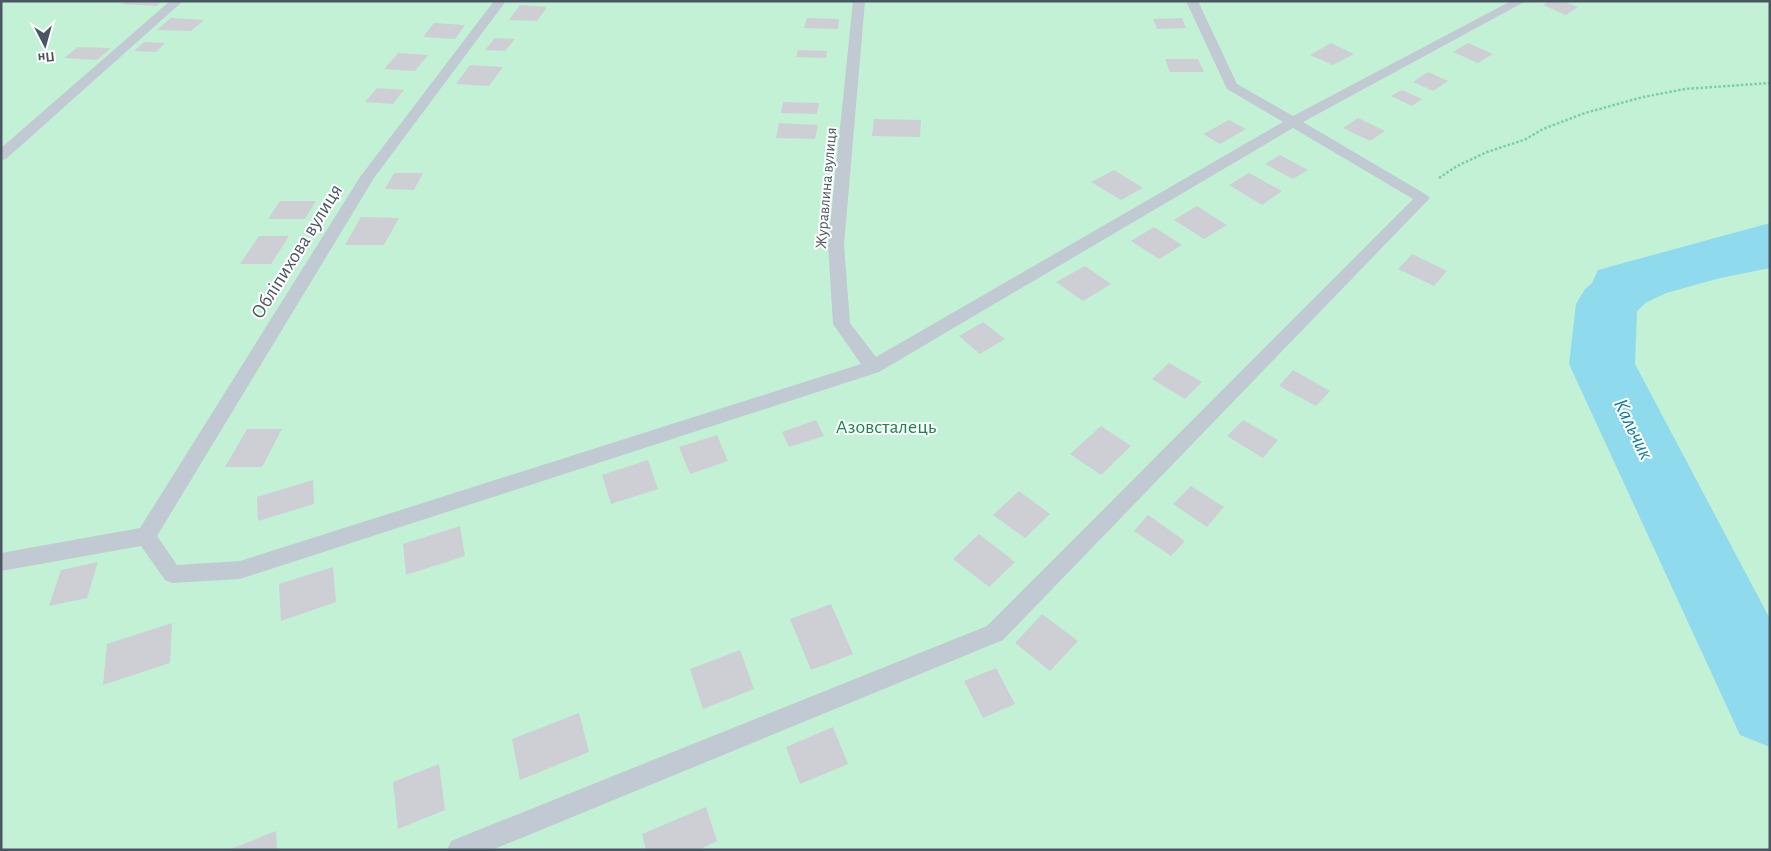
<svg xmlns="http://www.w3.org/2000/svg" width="1771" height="851" viewBox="0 0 1771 851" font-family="'Alegreya Sans',sans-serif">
  <rect width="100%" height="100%" fill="#f5f3f3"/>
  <path fill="#c3f1d5" d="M1,1H1770V850H1Z"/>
  <path fill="#90daee" d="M1770,223V268L1681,286L1641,305L1602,364L1586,296L1598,270Z"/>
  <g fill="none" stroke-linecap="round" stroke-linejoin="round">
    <path fill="#90daee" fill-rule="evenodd" d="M1770,226V264L1652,297L1637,311L1635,364L1770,619V747L1740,735L1569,364L1576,304L1585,289L1610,269Z"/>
  </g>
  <path fill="#cdcfd5" d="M126,1H162L157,6L122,4Z
    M1549,1H1562L1578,7L1566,15L1543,5Z
    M520,5L547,7L537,21L509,20Z
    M171,18L204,20L191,31L157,30Z
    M807,18L839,19L838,29L804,28Z
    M1182,18L1186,28L1157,29L1153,19Z
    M434,23L465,25L455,39L423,37Z
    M495,38L515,39L505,51L485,50Z
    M144,42L165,43L156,52L134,51Z
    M1331,43L1354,54L1333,65L1310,55Z
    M1468,43L1493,54L1478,63L1453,52Z
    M78,47L111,48L97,60L64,58Z
    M798,50L827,51L826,58L796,57Z
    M398,53L428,55L415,71L384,69Z
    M1165,59H1198L1204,72H1170Z
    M470,65L503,67L489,86L456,84Z
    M1428,72L1448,81L1433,91L1413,82Z
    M377,88L404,90L393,104L365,102Z
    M1402,90L1422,99L1412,106L1391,96Z
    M783,102L819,103L817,114L781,113Z
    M1358,118L1385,131L1370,141L1343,128Z
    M874,119L921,120L920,137L872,136Z
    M1229,120L1246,129L1220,144L1203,134Z
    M779,123L818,125L815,139L776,138Z
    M1280,155L1308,170L1293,179L1265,164Z
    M1114,170L1143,188L1121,200L1091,182Z
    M394,173H423L414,190L385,189Z
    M1249,173L1282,191L1262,205L1229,185Z
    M280,201H316L305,219H268Z
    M1197,206L1227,225L1204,239L1174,220Z
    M361,217L399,218L384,245H345Z
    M1154,227L1182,245L1159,259L1131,241Z
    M259,236H289L271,264H240Z
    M1412,254L1447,271L1434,286L1398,269Z
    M1085,266L1111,284L1083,301L1056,282Z
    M983,322L1005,339L980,354L959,336Z
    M1169,363L1202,382L1185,399L1152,379Z
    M1293,370L1330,391L1316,406L1279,386Z
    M816,420L824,436L789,447L782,432Z
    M1243,420L1278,440L1263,458L1227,436Z
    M1101,426L1131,446L1101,475L1070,454Z
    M247,429H282L262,467H225Z
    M717,435L728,461L690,474L679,447Z
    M648,460L658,489L611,504L602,475Z
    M313,480L314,504L258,521L257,497Z
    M1191,486L1224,507L1207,527L1173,504Z
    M1019,491L1050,514L1025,538L993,515Z
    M1148,515L1185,541L1171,556L1134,531Z
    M460,526L465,556L406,575L403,544Z
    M979,534L1015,562L989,587L953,559Z
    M98,562L87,598L49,606L61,570Z
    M333,567L336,602L281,621L279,584Z
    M831,604L853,654L811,670L790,619Z
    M1042,614L1078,641L1050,671L1015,643Z
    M172,623L170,663L103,685L107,644Z
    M740,650L754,689L703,709L690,669Z
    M996,668L1015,704L983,718L964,681Z
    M579,713L589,752L520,780L512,739Z
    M833,727L848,764L800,784L786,747Z
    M439,764L445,810L398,829L393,782Z
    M706,807L717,841L698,850H646L642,834Z
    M276,831L277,850H228Z"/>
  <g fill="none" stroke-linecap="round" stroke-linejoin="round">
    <path stroke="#7ad0a6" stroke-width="2.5" stroke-dasharray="2.5 2" stroke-linecap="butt" d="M1439,178L1457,166L1487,152L1524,140L1543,129L1585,113L1643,97L1685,89L1770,83"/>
    <path fill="#c1cad2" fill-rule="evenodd" d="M170,1H183L6,159L1,160V148Z
      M494,1H506L374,178L157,536L177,565L240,561L861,364L833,324L828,245L853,1H865L844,245L850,323L876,357L1283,122L1227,89L1186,1H1198L1237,84L1293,116L1511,1H1526L1303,122L1427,195L1430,198L1003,640L492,850H447L451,841L987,626L1413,199L1293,128L879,372L240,579L172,583L165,580L141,546L1,571V553L140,528L360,177Z"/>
  </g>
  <g text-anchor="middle" stroke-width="4" stroke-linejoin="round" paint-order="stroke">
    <g font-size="16" fill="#4a5661" stroke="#fff">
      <text transform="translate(825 188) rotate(-85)" y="6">Журавлина вулиця</text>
    </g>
    <g font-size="20" fill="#4a5661" stroke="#fff">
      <text transform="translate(296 251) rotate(-58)" y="7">Обліпихова вулиця</text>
    </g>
    <g font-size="20" fill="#17864f" stroke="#fff">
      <text x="886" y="433">Азовсталець</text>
    </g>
    <g font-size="21" font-style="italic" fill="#0c7c9b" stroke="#fff">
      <text transform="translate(1634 429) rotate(64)" y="7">Кальчик</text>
    </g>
  </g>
  <rect width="1771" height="851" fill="none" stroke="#4a5661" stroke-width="5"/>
  <g transform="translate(45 45) rotate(174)" stroke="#ffffff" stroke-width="4" paint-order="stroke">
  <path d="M0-4L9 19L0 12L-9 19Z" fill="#4a5661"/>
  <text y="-8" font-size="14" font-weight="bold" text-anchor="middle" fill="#4a5661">Пн</text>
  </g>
</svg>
